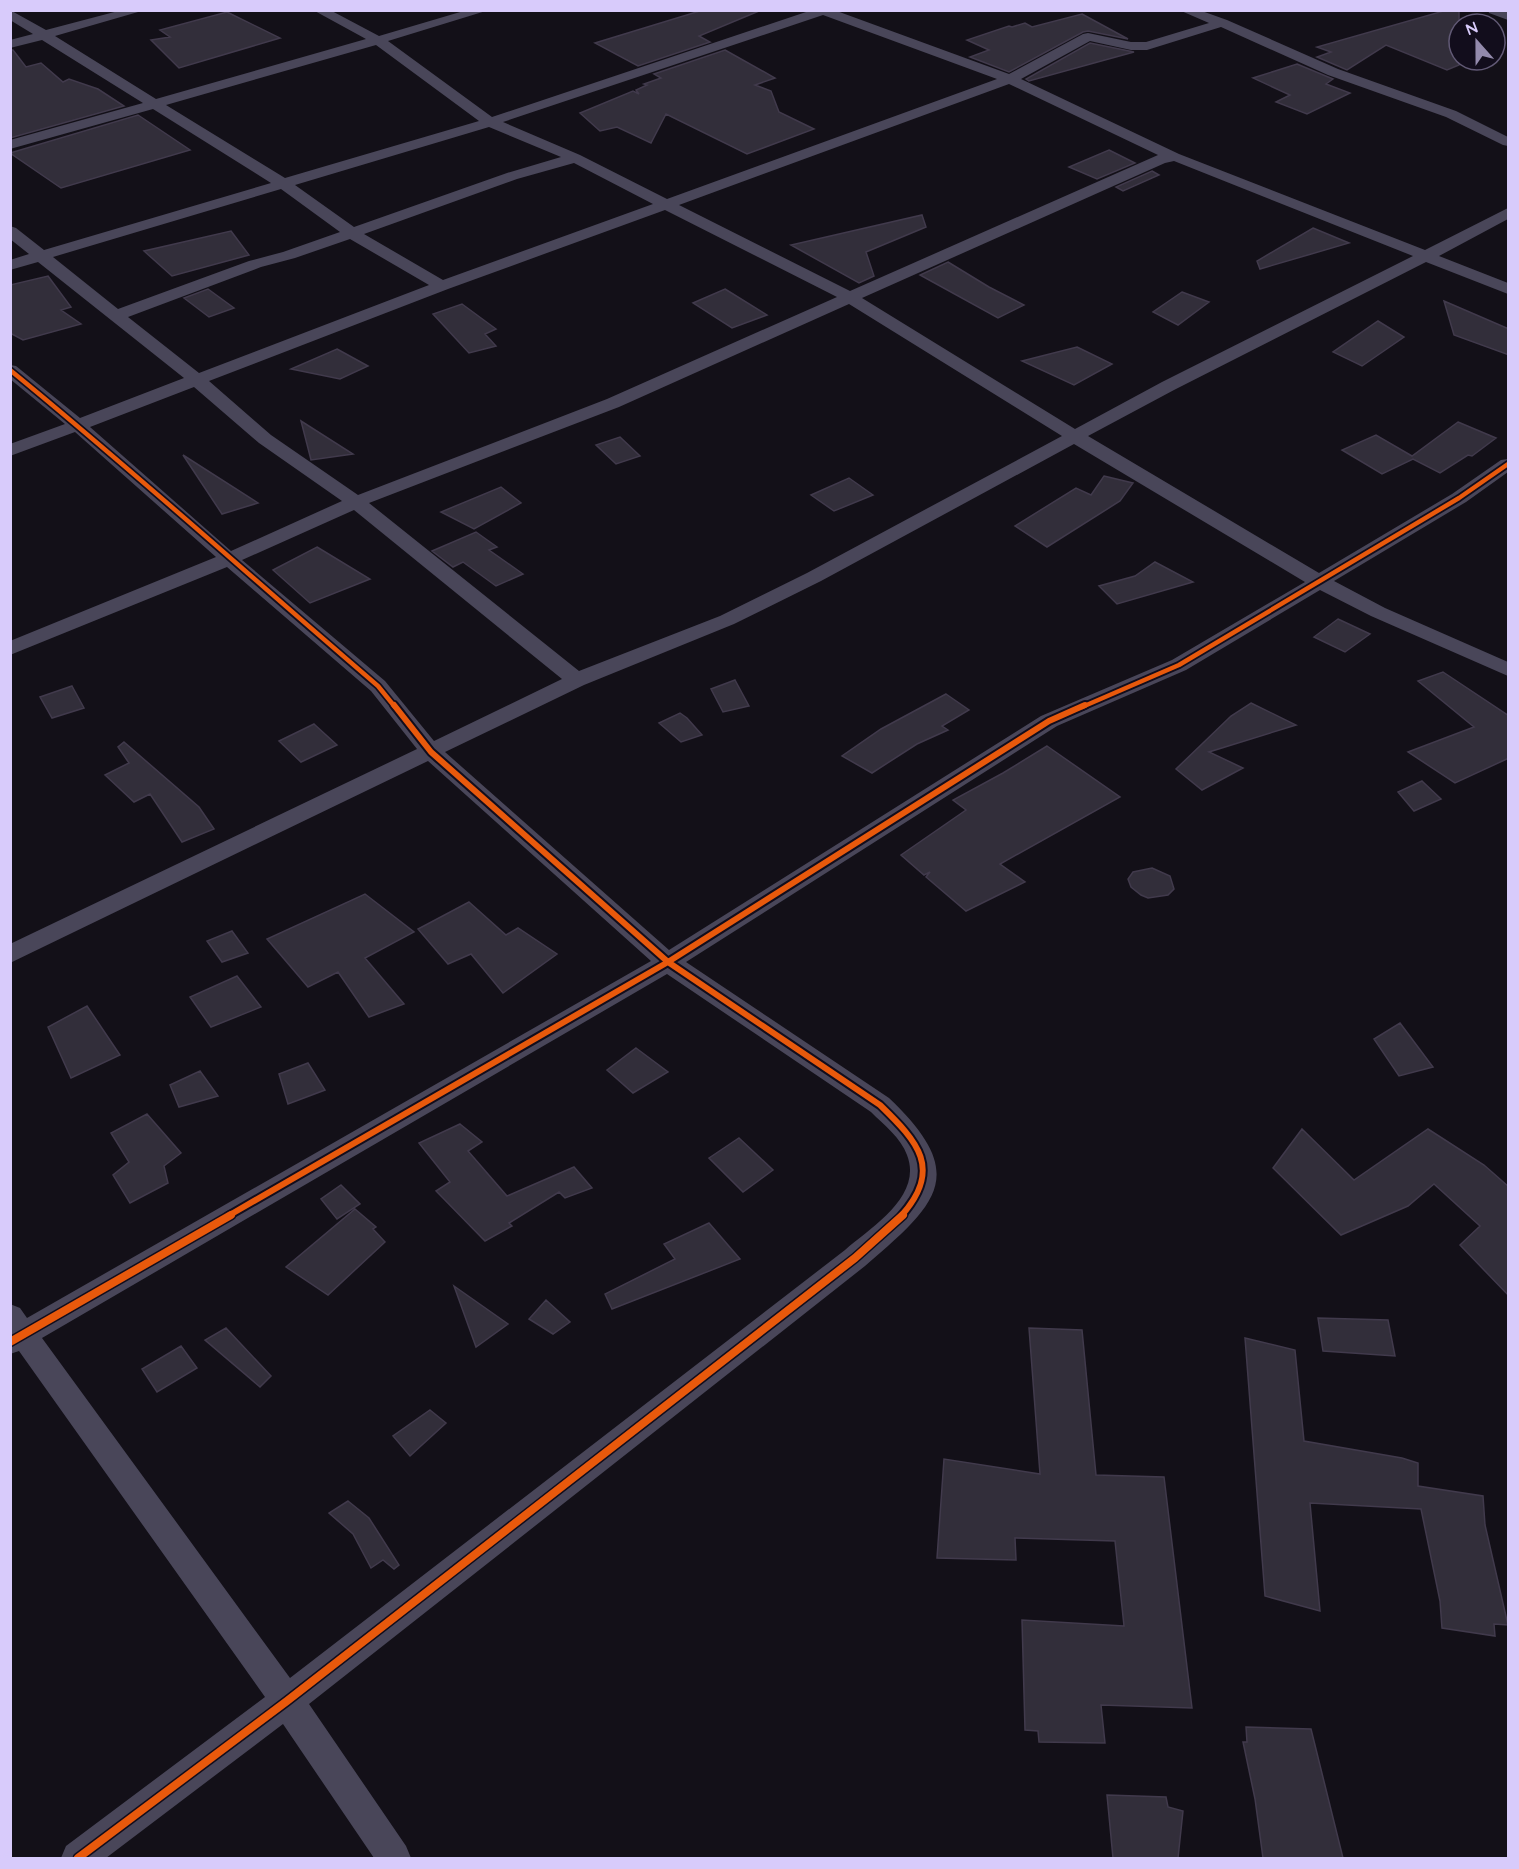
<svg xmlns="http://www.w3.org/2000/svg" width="1519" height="1869" viewBox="0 0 1519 1869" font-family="Quicksand,sans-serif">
  <rect width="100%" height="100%" fill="#131018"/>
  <path fill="#322e3a" stroke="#413a4c" stroke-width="1.5" d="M703,10L759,11L699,36L710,42L638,66L595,43Z
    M1447,10H1459V65L1447,70L1386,45L1347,70L1317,57L1331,52L1317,47Z
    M227,12L280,38L179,68L151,40L170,37L160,30Z
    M1082,14L1128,39L1088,31L1083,32L1009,72L970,57L989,50L967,40L1009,26L1012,27L1025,23L1032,27Z
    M1090,43L1134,52L1029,81L1026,79Z
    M10,50H13L26,67L41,63L63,82L69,79L98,89L124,106L10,138Z
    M725,50L775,78L755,85L771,91L779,112L814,129L747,154L666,114L651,143L617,127L600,131L580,113L633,91L639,94L636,90L647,85L644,84L661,78L654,74Z
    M1297,64L1333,79L1326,84L1350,93L1307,114L1276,102L1290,95L1253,78Z
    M138,115L190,150L61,188L10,153Z
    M1109,150L1135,163L1097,179L1069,167Z
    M1152,171L1159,175L1123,191L1116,187Z
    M922,215L926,227L866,252L874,276L859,283L791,245Z
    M1313,228L1349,243L1260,269L1257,261Z
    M231,231L249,255L172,276L144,251Z
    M948,262L989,287L1024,305L998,318L920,275Z
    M48,276L71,307L61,310L81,324L23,340L10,333V285Z
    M208,289L234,308L209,317L184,298Z
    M725,289L767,315L732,328L693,303Z
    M1182,292L1209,302L1178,325L1153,312Z
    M1444,301L1509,329V355L1454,335Z
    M462,304L496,329L485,334L496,346L469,353L433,314Z
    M1378,321L1404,337L1362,366L1333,352Z
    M1077,347L1112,364L1074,385L1022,361Z
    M337,349L368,366L340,379L291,369Z
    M301,421L353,454L311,460Z
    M1458,422L1496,438L1472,456L1468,455L1440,473L1413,459L1382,474L1342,450L1376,435L1412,456Z
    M620,437L640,456L616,464L596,445Z
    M183,455L258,503L222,514Z
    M1104,476L1133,483L1120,501L1047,547L1015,526L1076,488L1091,495Z
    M849,478L873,495L834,511L811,495Z
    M501,487L521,503L474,529L441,512Z
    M476,532L497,547L489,550L523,574L496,586L463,562L453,567L432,551Z
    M317,547L370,579L310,603L273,570Z
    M1155,562L1193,582L1117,604L1099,586L1135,576Z
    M1338,619L1370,634L1345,652L1314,637Z
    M1443,672L1509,716V758L1455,783L1408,752L1474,727L1418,681Z
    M735,680L749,706L723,712L711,689Z
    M72,686L84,708L52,718L40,697Z
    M946,694L969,710L942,726L948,730L917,744L872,773L842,756L881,729Z
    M1251,703L1296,725L1209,752L1243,768L1202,790L1176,769L1231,716Z
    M680,713L687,718L702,735L681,742L659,723Z
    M314,724L337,745L301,762L279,741Z
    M124,742L199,807L214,829L182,842L150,794L134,802L105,775L129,763L118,747Z
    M1047,746L1120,797L1000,864L1025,882L966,911L926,877L930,872L924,875L901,855L966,810L953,800L1003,773Z
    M1422,781L1441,799L1414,811L1398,792Z
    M1152,868L1170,876L1174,889L1168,895L1148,898L1141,895L1131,887L1128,879L1133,872Z
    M365,894L414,932L365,958L404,1004L369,1017L338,972L308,987L267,939Z
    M469,902L506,935L518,928L557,954L503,993L471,954L448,964L418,929Z
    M232,931L248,953L222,962L207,941Z
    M237,976L261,1007L211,1027L190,997Z
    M87,1006L120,1055L71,1078L48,1027Z
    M1400,1023L1433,1067L1399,1076L1374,1039Z
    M636,1048L668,1072L633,1093L607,1070Z
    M308,1063L325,1090L288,1104L279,1074Z
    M200,1071L218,1096L179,1107L170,1085Z
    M147,1114L181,1153L164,1166L168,1183L130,1203L113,1175L129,1162L111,1133Z
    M460,1124L482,1142L468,1151L507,1196L574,1167L592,1188L565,1198L559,1192L509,1223L512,1226L485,1241L436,1191L450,1182L419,1143Z
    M1302,1129L1354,1180L1428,1129L1484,1165L1509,1187V1296L1460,1245L1480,1226L1434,1184L1408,1206L1341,1235L1273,1168Z
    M739,1138L773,1170L743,1192L709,1158Z
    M341,1185L360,1204L337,1219L321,1199Z
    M355,1209L376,1227L373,1229L385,1242L328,1295L286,1267Z
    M709,1223L740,1259L612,1309L605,1294L675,1259L664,1244Z
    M454,1286L508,1324L476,1347Z
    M546,1300L570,1322L553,1334L529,1319Z
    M1318,1318L1388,1320L1395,1356L1323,1351Z
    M226,1328L271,1376L260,1387L205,1340Z
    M1029,1328L1082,1330L1096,1475L1164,1477L1192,1708L1101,1705L1105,1743L1039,1742L1038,1731L1025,1730L1022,1620L1124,1626L1115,1541L1015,1538L1016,1560L937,1558L944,1459L1040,1474Z
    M1245,1338L1295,1350L1304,1441L1402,1458L1418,1463V1486L1483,1496L1485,1525L1508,1625L1494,1624L1495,1636L1442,1628L1440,1601L1421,1509L1310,1503L1320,1611L1265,1596Z
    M181,1346L197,1368L157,1392L142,1369Z
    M430,1410L446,1423L410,1456L393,1436Z
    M348,1501L369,1518L399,1565L394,1569L383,1560L371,1568L353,1534L329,1513Z
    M1246,1727L1311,1729L1343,1858H1263L1255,1799L1243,1742H1247Z
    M1107,1795L1166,1797L1168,1807L1183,1811L1178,1858H1113Z"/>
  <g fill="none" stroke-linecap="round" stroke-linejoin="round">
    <path fill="#494659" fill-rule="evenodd" d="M10,10L46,30L122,10H145L55,36L156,99L366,39L313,10H330L379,36L467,10H489L388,41L492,117L812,10H834L1009,74L1083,34L1088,33L1131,42H1146L1209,23L1179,10H1199L1227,20L1338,69L1456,111L1508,137V146L1503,145L1446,117L1328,75L1221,27L1147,50H1131L1090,41L1021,79L1179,154L1425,250L1508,208V219L1439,256L1508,283V294L1426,262L1174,390L1088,436L1319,573L1452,494L1501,460L1508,459V472L1466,502L1334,581L1385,608L1508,662V676L1371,616L1320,590L1186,670L1057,726L686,962L889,1098C970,1175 938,1203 865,1266L309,1704L406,1846L411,1858H374L283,1724L106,1858H61L66,1846L265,1697L19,1351L10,1354V1304L20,1308L27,1318L651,961L428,761L10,963V944L417,749L371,691L227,567L10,655V641L216,557L75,432L10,456V444L65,424L10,379V365L16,366L80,418L184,378L38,262L10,270V260L29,254L10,239V226L16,228L44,250L271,183L153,109L10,149V140L143,103L42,40L10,48V40L33,34L10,20ZM823,15L997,79L667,199L580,155L503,122ZM376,45L479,121L285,178L166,105ZM1009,84L1158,155L850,291L679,205ZM489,127L561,157L507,173L354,227L295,185ZM1174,161L1413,256L1162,382L1075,429L862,298L1165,163ZM574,163L653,204L443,280L364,234L517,179ZM281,189L340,232L283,252L249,261L118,309L53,257ZM665,210L837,297L607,399L358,495L271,435L209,381L448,289ZM350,239L429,285L199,373L128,317L261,267L295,258ZM849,304L1062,436L807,573L720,616L579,671L369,503L619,407ZM194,387L259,443L342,501L231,551L90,427ZM1074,444L1305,582L1172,660L1041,716L669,950L445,752L584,685L734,624L821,581ZM354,510L562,679L434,741L385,681L242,560ZM667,974L871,1112C884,1125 901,1138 907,1155C923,1196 872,1227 845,1250L290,1678L42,1338Z
      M1488,10L1508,11V20L1489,13Z"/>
    <defs>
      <path id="cycleway-far2" d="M10,370C135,472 255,581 378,686L395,707
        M1082,707L1179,665L1459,498L1508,464"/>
      <path id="cycleway-far1" d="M394,705L431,752L668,962L880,1105C918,1142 943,1169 901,1216
        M228,1216L668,962L1049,721L1085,705"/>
      <path id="cycleway" d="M10,1342L231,1215
        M78,1858L287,1701L855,1258L903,1215"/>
    </defs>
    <use href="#cycleway-far2" stroke="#120d1c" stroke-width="8"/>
    <use href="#cycleway-far1" stroke="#120d1c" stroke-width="10"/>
    <use href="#cycleway" stroke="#120d1c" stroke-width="11"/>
    <use href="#cycleway-far2" stroke="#e8590c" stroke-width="4.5"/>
    <use href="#cycleway-far1" stroke="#e8590c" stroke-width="6"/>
    <use href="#cycleway" stroke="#e8590c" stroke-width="8"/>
  </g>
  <rect width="1519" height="1869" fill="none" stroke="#d8cbfb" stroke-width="24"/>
  <g transform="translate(1477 42) rotate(339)"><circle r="28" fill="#120d1c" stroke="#615975" stroke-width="1.5"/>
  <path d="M0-4.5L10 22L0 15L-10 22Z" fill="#938aac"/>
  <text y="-9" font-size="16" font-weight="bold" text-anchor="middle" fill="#d8cbfb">N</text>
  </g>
</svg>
